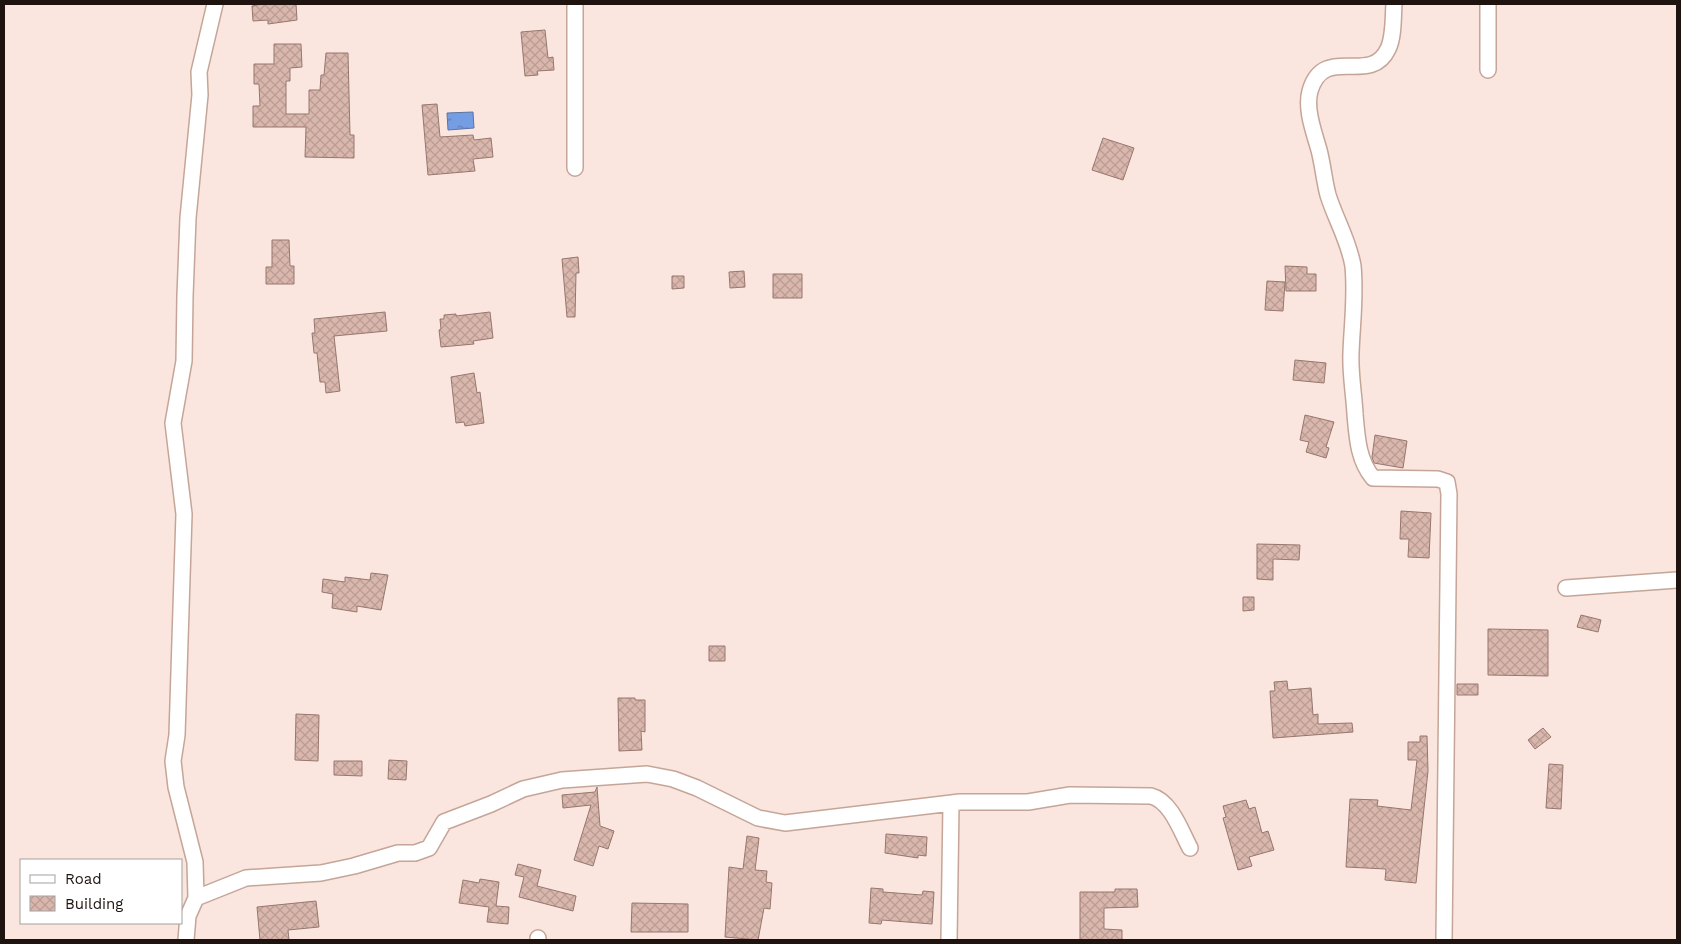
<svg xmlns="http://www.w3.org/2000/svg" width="1681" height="944" viewBox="0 0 1681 944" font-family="'Work Sans',sans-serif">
  <defs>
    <pattern id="water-ripples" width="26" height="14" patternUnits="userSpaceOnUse" patternTransform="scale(1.25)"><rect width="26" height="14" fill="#759de3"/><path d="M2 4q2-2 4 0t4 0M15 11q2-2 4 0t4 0" fill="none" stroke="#5f7fb6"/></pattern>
    <pattern id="building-cross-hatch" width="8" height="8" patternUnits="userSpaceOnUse" patternTransform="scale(1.25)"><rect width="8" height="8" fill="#d9b7ad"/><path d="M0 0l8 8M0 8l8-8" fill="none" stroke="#ba9c94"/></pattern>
  </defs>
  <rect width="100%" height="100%" fill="#fae6de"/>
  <path fill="url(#water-ripples)" stroke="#5b74a3" d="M473,112L474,128L448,130L447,113Z"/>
  <path fill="url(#building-cross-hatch)" stroke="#96776e" d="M262,4H296L297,20L268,24V20L253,21L252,6Z
    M545,30L548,58L553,57L554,70L537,71L538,75L525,76L521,32Z
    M274,44H301L302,67L290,68V81H286V114H309V90H320L321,75H324L326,53H348L350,135H354V158L305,157L306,127H253V106H260L259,84H254V64H274Z
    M437,104L440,137L473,135L474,140L491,138L493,157L473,159L475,171L428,175L422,105Z
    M1103,138L1134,148L1123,180L1092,170Z
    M272,240H289L290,266H294V284H266V267H272Z
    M578,257L579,273H576L575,317H567L562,259Z
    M1285,266L1307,267V274H1316V291H1286Z
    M744,271L745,287L730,288L729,272Z
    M773,274H802V298H773Z
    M672,276H684V288L672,289Z
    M1267,281L1285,282L1283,311L1265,310Z
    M385,312L387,331L334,336L340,391L326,393L325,382H320L317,353H314L312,333H315L314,319Z
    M490,312L493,338L473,341L474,344L441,347L439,330L441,329L440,319H444V315L456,314V316Z
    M1295,360L1326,363L1324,383L1293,380Z
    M474,373L477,393L480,392L484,423L465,426L464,422L456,423L451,377Z
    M1305,415L1334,422L1326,447L1329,448L1326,458L1306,452L1309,442L1300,440Z
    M1375,435L1407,441L1403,468L1374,463L1372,457Z
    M1401,511L1431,513L1429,558L1408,557L1409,539H1400Z
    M1257,544L1300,545L1299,560L1273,559V580L1257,579Z
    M371,573L388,575L381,610L357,606V612L332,608L333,594L322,592L323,579L345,582V577L370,580Z
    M1243,597H1254V610L1243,611Z
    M1581,615L1601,620L1598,632L1577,627Z
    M1488,629L1548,630V676L1488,675Z
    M709,646H725V661H709Z
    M1287,681L1288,690L1311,688L1313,715L1318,714V724L1352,723L1353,732L1273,738L1270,691H1275L1274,682Z
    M1457,684H1478V695H1457Z
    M618,698H635V700H645V732L641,731L642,750L619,751Z
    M296,714L319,715L318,761L295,760Z
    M1543,728L1551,737L1535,749L1528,740Z
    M1420,736H1427L1428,771L1416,883L1385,880L1386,869L1346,867L1350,799L1378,800L1377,806L1411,810L1417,760H1408V742H1420Z
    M389,760L407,761L406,780L388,779Z
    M334,761H362V776L334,775Z
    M1549,764L1563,765L1561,809L1546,808Z
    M597,787L600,826L614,831L608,849L599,846L593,866L574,860L591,805L563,808L562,795L595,792Z
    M1246,800L1249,809L1255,807L1262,833L1268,831L1274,850L1249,857L1252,866L1238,870L1223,818L1226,817L1223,806Z
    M886,834L927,837L926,856L918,855V858L885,853Z
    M747,836L759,838L755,870L767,871L766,882L772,883L770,909L764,908L758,940L725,937L729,867L743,869Z
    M518,864L541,870L537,886L576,896L573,911L519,897L524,877L515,875Z
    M480,879L499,882L496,906L509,907L508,924L487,922L489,907L459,903L463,880L479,883Z
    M871,888L883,889V892L922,895L923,891L934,892L932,924L882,920L881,924L869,923Z
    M1115,889H1137L1138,907L1104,908V929L1122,930V940H1080V892H1115Z
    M316,901L319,927L288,930L289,940H260L257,907Z
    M632,903L688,904V932H631Z"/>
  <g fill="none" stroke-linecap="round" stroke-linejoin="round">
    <defs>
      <path id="minor" d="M1394,4C1393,17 1394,37 1388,49C1370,87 1324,43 1310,91C1305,109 1314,132 1319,150C1323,165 1324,180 1328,195C1335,218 1349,241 1353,266C1356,296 1352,324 1351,353C1350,373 1354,394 1355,414C1357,437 1358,460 1373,478L1438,479L1447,482L1449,494L1444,940
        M1488,70V4
        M575,168V4
        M1566,588L1677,580
        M196,898L246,878L321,873L354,866L398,853H415L429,848L444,822L491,804L523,789L562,780L647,774L673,779L697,788L758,818L785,823L960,802H1028L1070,795L1151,796C1171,801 1181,831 1190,848
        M538,938V940
        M186,940L188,916L196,898L195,862L176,787L173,761L177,735L184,514L173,423L184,361L185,296L188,218L200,95L199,72L215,4
        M949,940L951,804"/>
    </defs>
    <use href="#minor" stroke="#c5a598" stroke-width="18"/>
    <use href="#minor" stroke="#fff" stroke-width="15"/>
  </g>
  <rect width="1681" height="944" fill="none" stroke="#1e130f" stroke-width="10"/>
  <rect x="20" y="859" width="162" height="65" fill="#ffffff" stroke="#a5a19f"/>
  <rect x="30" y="875" width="25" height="8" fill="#ffffff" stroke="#a5a19f"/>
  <text x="65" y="884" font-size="15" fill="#1e130f">Road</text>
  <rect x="30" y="896" width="25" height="15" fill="url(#building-cross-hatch)" stroke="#a5a19f"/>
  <text x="65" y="909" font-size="15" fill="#1e130f">Building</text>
</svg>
